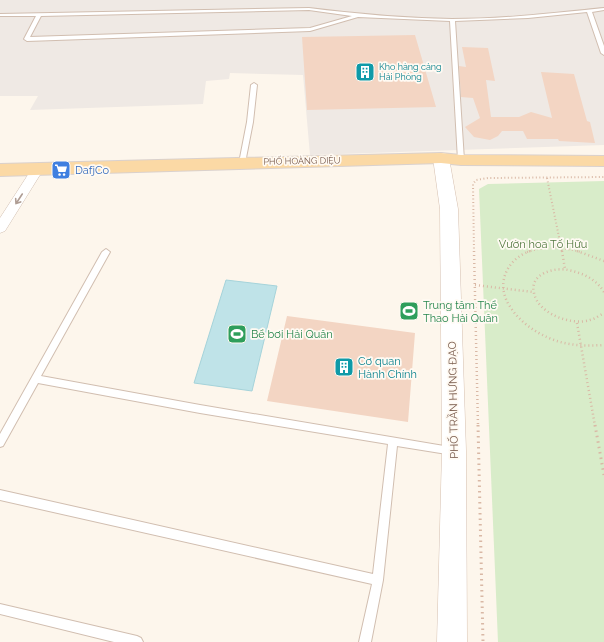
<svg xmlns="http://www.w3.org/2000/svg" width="604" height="642" viewBox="0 0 604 642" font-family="Raleway,sans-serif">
  <rect width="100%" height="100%" fill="#fdf6ec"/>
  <path fill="#efe9e4" d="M0,0H604V145L310,155L303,75L230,73L229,79L206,81L203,104L30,110L38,96H0Z"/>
  <path fill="#d8ecc9" d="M604,181V642H498L479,189L488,184Z"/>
  <path fill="#bfe3e8" stroke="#a5d3da" d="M226,280L277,286L252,391L194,383Z"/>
  <path fill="#f3d5c3" d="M415,35L436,107L307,110L302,37Z
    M462,47L488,48L495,81L486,80L491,117H519L531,112L552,118L541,72L574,74L587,121L590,122L595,143L559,141L558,139H527L523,131H502L498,136L490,140L474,137L465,127L480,118L473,98L461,97L459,66L466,67Z
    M287,316L415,333L408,422L267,401Z"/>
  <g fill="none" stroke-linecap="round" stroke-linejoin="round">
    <defs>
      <path id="service" d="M309,8C356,14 404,18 452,19C503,19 554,13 604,8V10L592,12L604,46V55L601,53L587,12L528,18L455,21L464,160L461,162L458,160L450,21L358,17L310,31L27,41L24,39L36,16H0V14ZM309,10L352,16L310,28L30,37L41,16Z
        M254,83L257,85L253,122L245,163L242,165L239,163L247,122L251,85Z
        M106,249L110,252L41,376L200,405L456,448L458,451L456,454L453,455L397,446L383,580L371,642H359L372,584L0,500V490L373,574L388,444L200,413L38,383L3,446L0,447V434L102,252Z
        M0,604L137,636L141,638L143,642H114L0,614Z"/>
      <path id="minor" d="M37,166L41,167L43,170L5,231L0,233V218L33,167Z"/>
      <path id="secondary" d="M441,153L447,154L449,158L458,209L466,451L467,642H437L442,451L440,209L433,158L435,154Z"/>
      <path id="primary" d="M441,153L461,155L604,156V166L461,165L441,163L0,176V164Z"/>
    </defs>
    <use href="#service" stroke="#d1beb0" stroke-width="2"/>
    <use href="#minor" stroke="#d1beb0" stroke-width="1"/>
    <use href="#secondary" stroke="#d6c0b0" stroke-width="1"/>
    <use href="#primary" stroke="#dad1cd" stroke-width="2"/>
    <path stroke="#d9b8a5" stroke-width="2" stroke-dasharray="1 2.5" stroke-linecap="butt" d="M547,178L562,252
      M474,252L473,184L476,180L488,178L604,177
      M527,252C545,246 562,247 581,252"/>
    <path stroke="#d9b8a5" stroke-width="2.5" stroke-dasharray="1 3" stroke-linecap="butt" d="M474,251L478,426
      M530,251C505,260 495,286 511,308C520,322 535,332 549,338C567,346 585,346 604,345
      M562,251L565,269
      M577,251L604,261
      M475,285L533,292
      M604,292C596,279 583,273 568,270C554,267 529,274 534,293C538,314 572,326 590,320C595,319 600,315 604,313
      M577,323L595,426"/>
    <path stroke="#d9b8a5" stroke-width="3" stroke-dasharray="1.5 4" stroke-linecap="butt" d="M478,425L483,642
      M595,425L604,475"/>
    <use href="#service" fill="#fff" fill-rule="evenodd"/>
    <use href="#minor" fill="#fff" fill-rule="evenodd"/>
    <use href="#secondary" fill="#fff" fill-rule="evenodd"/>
    <use href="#primary" fill="#fbd9a5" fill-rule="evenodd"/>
  </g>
  <defs><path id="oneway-shaft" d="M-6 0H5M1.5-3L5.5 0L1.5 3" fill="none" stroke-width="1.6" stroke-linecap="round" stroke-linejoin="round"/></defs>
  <use stroke="#af9d94" href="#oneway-shaft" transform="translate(19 199) rotate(123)"/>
  <defs>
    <symbol id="building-square" viewBox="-11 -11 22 22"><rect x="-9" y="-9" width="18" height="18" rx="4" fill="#0f9aa8" stroke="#fffaf3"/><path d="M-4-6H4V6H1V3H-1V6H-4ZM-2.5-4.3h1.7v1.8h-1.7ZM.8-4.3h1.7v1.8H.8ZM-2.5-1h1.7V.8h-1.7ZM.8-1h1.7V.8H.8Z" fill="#fff"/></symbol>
    <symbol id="supermarket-square" viewBox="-11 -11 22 22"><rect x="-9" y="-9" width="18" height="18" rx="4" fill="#3f7fe0" stroke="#fffaf3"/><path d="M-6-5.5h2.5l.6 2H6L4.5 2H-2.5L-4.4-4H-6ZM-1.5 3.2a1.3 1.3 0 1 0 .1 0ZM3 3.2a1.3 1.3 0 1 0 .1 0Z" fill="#fff"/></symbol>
    <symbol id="stadium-square" viewBox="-11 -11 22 22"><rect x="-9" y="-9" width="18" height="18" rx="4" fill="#2e9e5b" stroke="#fffaf3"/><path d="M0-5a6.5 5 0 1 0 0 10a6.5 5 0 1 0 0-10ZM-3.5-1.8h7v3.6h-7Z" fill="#fff"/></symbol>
  </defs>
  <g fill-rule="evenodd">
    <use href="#building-square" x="354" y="61" width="22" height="22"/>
    <use href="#supermarket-square" x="50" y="159" width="22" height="22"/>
    <use href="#stadium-square" x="398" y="300" width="22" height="22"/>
    <use href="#stadium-square" x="226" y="323" width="22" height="22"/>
    <use href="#building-square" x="333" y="356" width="22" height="22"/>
  </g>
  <g text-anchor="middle" stroke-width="3.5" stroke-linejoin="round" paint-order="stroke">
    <g font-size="9" fill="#0d838f" stroke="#fffaf3" text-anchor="start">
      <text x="379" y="70">Kho hàng cảng<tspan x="379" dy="10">Hải Phòng</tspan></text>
    </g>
    <g font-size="9" fill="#7a5c4d" stroke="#fffaf3">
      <text transform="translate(302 161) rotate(-1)" y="3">PHỐ HOÀNG DIỆU</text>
    </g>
    <g font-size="11" fill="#366cbe" stroke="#fffaf3" text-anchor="start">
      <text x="75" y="174">DafjCo</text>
    </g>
    <g font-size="11" fill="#537a41" stroke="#fffaf3">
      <text x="543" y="248">Vườn hoa Tố Hữu</text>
    </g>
    <g font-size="11" fill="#27864d" stroke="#fffaf3" text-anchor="start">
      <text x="423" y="309">Trung tâm Thể<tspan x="423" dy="13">Thao Hải Quân</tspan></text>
      <text x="251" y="338">Bể bơi Hải Quân</text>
    </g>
    <g font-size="11" fill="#0d838f" stroke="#fffaf3" text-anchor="start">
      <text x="358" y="365">Cơ quan<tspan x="358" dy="13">Hành Chính</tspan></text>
    </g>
    <g font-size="11" fill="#7a5c4d" stroke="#fffaf3">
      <text transform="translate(453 400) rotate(-91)" y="4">PHỐ TRẦN HƯNG ĐẠO</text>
    </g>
  </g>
</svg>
